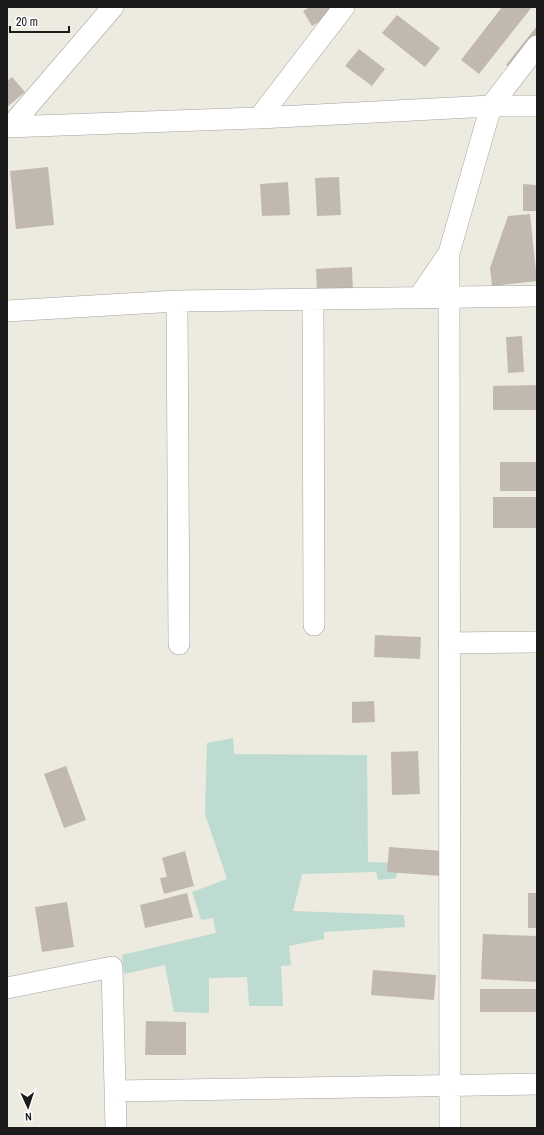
<svg xmlns="http://www.w3.org/2000/svg" width="544" height="1135" viewBox="0 0 544 1135" font-family="'Archivo Narrow',sans-serif">
  <rect width="100%" height="100%" fill="#edeae0"/>
  <path fill="#bddbd1" d="M233,738L234,754L367,755L368,862L399,863L396,878L378,880L376,872L302,874L293,911L404,915L405,927L324,932V939L289,946L291,965L281,966L283,1006H249L247,977L209,978V1013L174,1012L165,965L124,974L122,955L216,933L213,918L201,920L192,892L227,879L205,814L207,743Z"/>
  <path fill="#c1b9b0" d="M310,7H329L333,14L312,26L303,11Z
    M502,7H532L479,74L461,60Z
    M397,15L440,48L425,67L382,33Z
    M537,26V47L517,73L506,65Z
    M359,49L385,69L372,86L345,66Z
    M12,77L25,92L7,107V81Z
    M48,167L54,225L16,229L10,171Z
    M339,177L341,215L317,216L315,178Z
    M288,182L290,215L262,216L260,184Z
    M523,184L537,185V211H523Z
    M530,214L537,281L492,286L490,268L508,216Z
    M352,267L353,291L317,293L316,269Z
    M522,336L524,372L508,373L506,337Z
    M537,385V410H493V386Z
    M500,462H537V491H500Z
    M493,497H537V528H493Z
    M375,635L421,637L420,659L374,657Z
    M374,701L375,722L352,723V702Z
    M418,751L420,794L392,795L391,752Z
    M66,766L86,820L64,828L44,774Z
    M389,847L444,851L442,876L387,872Z
    M185,851L194,886L164,894L160,878L167,877L162,858Z
    M187,893L193,917L145,928L140,905Z
    M528,893H537V928H528Z
    M67,902L74,947L42,952L35,907Z
    M483,934L537,936V982L481,979Z
    M373,970L436,975L434,1000L371,995Z
    M480,989H537V1012H480Z
    M146,1021L186,1022V1055H145Z"/>
  <g fill="none" stroke-linecap="round" stroke-linejoin="round">
    <defs>
      <path id="street" d="M259,118L344,7
        M7,127L259,118L491,106H537
        M10,127L113,7
        M449,253L450,1128
        M419,297L449,253L491,106L537,46
        M313,299L314,625
        M177,301L179,644
        M7,311L177,301L537,296
        M449,643L537,642
        M7,988L112,967L116,1128
        M115,1091L537,1084"/>
    </defs>
    <use href="#street" stroke="#a2a2a2" stroke-width="22"/>
    <use href="#street" stroke="#fff" stroke-width="21"/>
  </g>
  <rect width="544" height="1135" fill="none" stroke="#1b1b1b" stroke-width="16"/>
  <g transform="translate(28 1107) rotate(177)" stroke="#ffffff" stroke-width="3" paint-order="stroke">
  <path d="M0-3L7 15L0 10L-7 15Z" fill="#1b1b1b"/>
  <text y="-6" font-size="11" font-weight="bold" text-anchor="middle" fill="#1b1b1b">N</text>
  </g>
  <path d="M10 26v6h59v-6" fill="none" stroke="#1b1b1b" stroke-width="2"/>
  <text x="16" y="26" font-size="12" fill="#1b1b1b" stroke="#ffffff" stroke-width="3" paint-order="stroke">20 m</text>
</svg>
